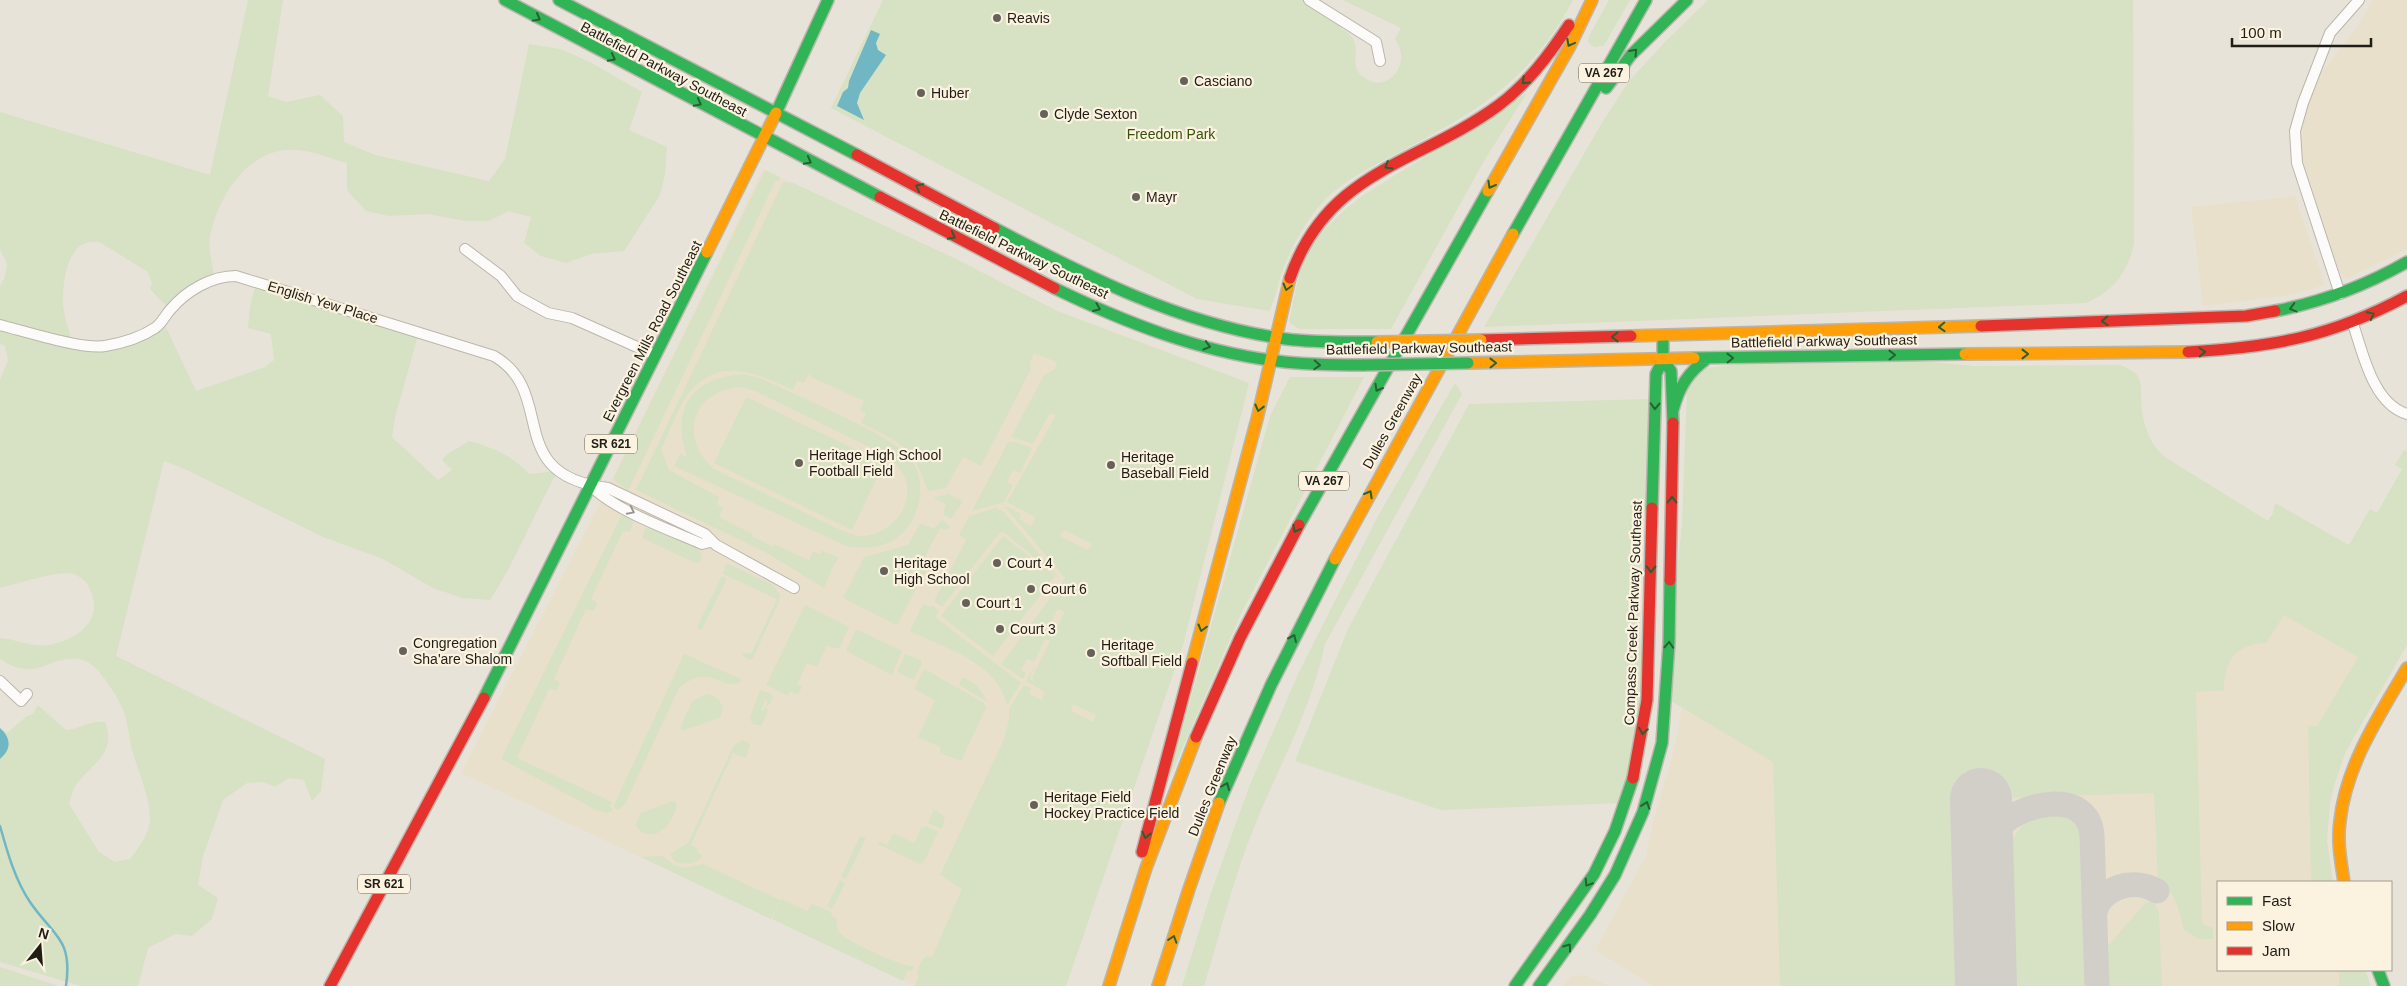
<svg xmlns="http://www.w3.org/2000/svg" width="2407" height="986" viewBox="0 0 2407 986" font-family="Arial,sans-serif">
  <rect width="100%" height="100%" fill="#e8e3d8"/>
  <path fill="#e9e0cc" d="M2373,0H2407V249L2348,278L2336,271L2303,160L2301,139L2304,120L2315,86L2322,72L2356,28Z
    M763,169L958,260L1057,311L1249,383L1183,645L1066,986H915L461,773L619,466Z
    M2295,196L2325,285L2285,296L2203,306L2191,207Z
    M2141,496L2385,642L2328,779L2325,882H2218V970H2353L2359,986H1653L1595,950L1646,856L1653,822L1674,750L1682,708L1690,713Z
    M1585,975L1601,982L1609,986H1563L1572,976Z"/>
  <path fill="#d7e1c4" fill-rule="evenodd" d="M248,0H283L268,96L287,102L320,95L343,116L344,142L375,155L489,181L505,159L529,44L560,49L590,62L642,92L629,130L667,147L665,174L660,195L624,251L591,254L566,263L541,256L524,243L531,217L508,211L489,221H466L428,214L389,216L366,211L347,190V163C332,159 314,151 298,150C250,145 219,194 210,236C208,249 213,266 214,279L170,310L150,289L152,283L148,272L101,243C68,233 62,282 63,304C64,317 69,330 72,342L103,347L163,321L196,391L265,367L274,360L271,334L248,328L250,306L257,281L419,332L395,417L392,437L438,480L452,470L442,460L446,455L469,441C492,447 513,456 529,474L558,471C534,513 517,559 490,600L463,598L433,588L383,559L323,537L185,469L164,461L116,656L325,759L321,791L312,801L304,780L289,778L275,787L263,782L247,783L223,800L203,856L198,885L218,898L212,919L192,936L175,934L148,948L138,986H81L0,962V728L7,733L27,716L33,714L38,705L66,730C81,729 90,720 105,722C117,754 92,763 76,785C72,790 71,798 69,804L99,852L115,862L130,859C138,849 150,833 150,819C150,796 138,772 132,750C129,737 128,724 124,712C120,700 99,666 86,661C52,649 40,686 0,659V638C16,639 33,648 49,645C82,639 107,616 87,584C84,579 75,573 68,573C54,572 16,584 0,588V380L8,360L5,346L0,344V286L5,277L7,263L0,250V112L210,175Z
    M883,0H1309L1343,19L1340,28C1370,43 1344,62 1363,77C1388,96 1413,63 1395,39L1401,28L1343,0H1573C1532,77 1482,109 1407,148C1378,164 1345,178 1322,203C1304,223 1290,250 1281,275C1277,287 1275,300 1269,311L1197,299L831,108Z
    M1609,0H1630L1606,42L1603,46L1594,47L1588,42L1589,36Z
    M1708,0H2133L2134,244C2126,275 2114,290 2086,303L1484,327L1600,126L1629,81L1666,41Z
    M1527,93L1484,161L1391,329H1299L1289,322C1293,304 1296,283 1302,266C1312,237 1339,214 1362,196Z
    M765,170L780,177V179L775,182L628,491L613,479Z
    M783,182L793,183L958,260L1057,311L1249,383L1183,645L1066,986H915L919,976L917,974L920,963L926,956L932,957L962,889L940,875L1004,739L1009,720V709L1024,685L1031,688L1029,694L1041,700L1045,692L1026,681L1036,663L1030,678L1034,683L1032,677L1050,641L1045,639L1034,662L1027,659L1021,670L1026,673L1023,679L1001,664L1065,578L1005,507H1009L1021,514L1019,519L1031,526L1035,517L1007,502L1056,415L1050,413L1033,444L1011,437L1044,375L1055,369L1057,362L1034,353L1030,362L1031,369L981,466L963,457L946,488L928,491C913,447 902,443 861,423L866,413L860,410L864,401L813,378L809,374L804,383L797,380L793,390C757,373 718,355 688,394C677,410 670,432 661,449L669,470L719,497L717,504L723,508L719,517L753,534L752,536L773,547L774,544L809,560L813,551L820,554L822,550L839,558L833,566L824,588L765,552L636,490ZM1064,530L1092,544L1088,550L1060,536ZM1058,609L1065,612L1052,636L1046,632ZM1073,704L1096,715L1093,722L1071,711Z
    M1908,360L1974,366L2121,365C2126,368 2134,371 2137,375C2142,382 2141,391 2141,399C2142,421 2147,440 2163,456L2268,521L2273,513L2275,503L2349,545L2370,509L2377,513L2402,469L2395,465L2404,450L2407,452V645L2346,751L2334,786L2330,803L2327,841L2333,882H2311L2308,726H2317L2358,657L2284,615L2266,643C2235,645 2225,659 2224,690L2196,692L2202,924L2213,928V939H2199L2184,930C2179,913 2177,891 2158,882L2154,793L1959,799L1964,986H1780L1773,762L1671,701L1674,604L1682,524L1687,389L1689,381L1706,368L1739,364Z
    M744,374L762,379C793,394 895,436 911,459C925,479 922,508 908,527C893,547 869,550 846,546L674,466L680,454L687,457C670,407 693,377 744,374ZM742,387L755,391L890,457C895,463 900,469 904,476C917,505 890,536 860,536C855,536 850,533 845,532L714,469C677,437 693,389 742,387Z
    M1290,377H1364L1240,616L1166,786L1270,416Z
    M1455,383L1462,394L1325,644C1311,713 1274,774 1249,840C1231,887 1219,938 1204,986H1182L1210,896L1249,787L1299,672L1378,516Z
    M746,397L884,463L852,530L714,463Z
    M1649,399L1648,492L1641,535L1639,615L1643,685L1637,742L1619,803L1441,810L1295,761L1348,629L1469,404Z
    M1008,442H1015L1032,448L1020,473L1013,470L1007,482L1013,485L1004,502L972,511Z
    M948,494L963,501L951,519L943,514L946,504L933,498Z
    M996,508L1004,512L1061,580L1005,533L1000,532L942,607L934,601L966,540L959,535L969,516Z
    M622,514L631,516L634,520L630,532L623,531L591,599L597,603L594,611L586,609L554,679L560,683L557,690L549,689L517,758L612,802L610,806L613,810L607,813L596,810L501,759Z
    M942,520L950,526L947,530L940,528L923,560L929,565L897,625L843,598L864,557L908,545L920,523L934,529Z
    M653,527L697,548L702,555L700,562L695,563L642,538L645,528Z
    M1003,536L1055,576L993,656L941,616Z
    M729,564L773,585L780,595L779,602L753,658L750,660L743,656V653L751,654L777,599L723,574L725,565Z
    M722,576L727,579L701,631L697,627Z
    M923,604L930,607L932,605L939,611L935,617L1021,683L1007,705C996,661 946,649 910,631Z
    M805,605L849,627L840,647L835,649L827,645L817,667L807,663L797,684L802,687L798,695L790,691L788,696L766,685Z
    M856,629L902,651L892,675L846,651Z
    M684,654L741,679V682C722,692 710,661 679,688L625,804L619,810L615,809L614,805Z
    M905,654L921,660L922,663L914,680L897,672Z
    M924,669L984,703L986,708L961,761L940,753V747L918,737L935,700L914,689Z
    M963,677L977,685L988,702L959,685Z
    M760,690L772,694L773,698L768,706L766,705L768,701L765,700L761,710L763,711L765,707L768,711L761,726L752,724L750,717Z
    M706,694C719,695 728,708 719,718L682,731L680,728L692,701Z
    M743,740L750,744L746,758L733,753L691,845L698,849L697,851L703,856C695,864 685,866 674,861L670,854L688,843L734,745Z
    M672,801L677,803C675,824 652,848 635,825L641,813Z
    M934,809L945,817L942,829L928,823Z
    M2052,813C2068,813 2077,815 2085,830L2090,986H2006L2003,853L2021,827L2036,818Z
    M926,826L938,832L925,860L920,864L878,844L879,841L887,845L893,833L914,843L922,827L925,828Z
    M860,836L866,838L846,879L841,877Z
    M663,856L674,865L683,868L703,864L780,900L771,919L641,857Z
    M840,880L845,884L832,909L827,906Z
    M781,899L807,911L812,904L831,912L832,916L836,918C837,923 836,928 840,933C846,941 904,968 914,966L912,971L908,970L903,981L772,919Z
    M2151,902L2155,904L2159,913L2162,986H2104L2103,960L2106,948L2145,903Z
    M0,967L59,986H0Z
    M2339,970H2365L2371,986H2339Z"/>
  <path fill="#70b7c3" d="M871,30L880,34L876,43L878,50L886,55L860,93L857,103L864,120L837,106L843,92L848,88L849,81Z
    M0,728C11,738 12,749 0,759Z"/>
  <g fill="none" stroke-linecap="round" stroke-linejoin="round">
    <path stroke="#70b7c3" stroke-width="2.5" d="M0,826C7,851 15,880 30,902C53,936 73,938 66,986"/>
    <path stroke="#d2cfc8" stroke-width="25" d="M2002,824C2026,802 2088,789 2092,835L2097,986
      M2094,916C2099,887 2133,877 2157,891"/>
    <path stroke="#d2cfc8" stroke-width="62" d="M1981,799L1986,986"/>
    <defs>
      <path id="street" d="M1309,0L1376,42L1380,61
        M465,249L501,276L517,296L548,313L572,318L655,355
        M2340,294L2297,163L2295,131L2303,103L2330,33L2359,0
        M2353,324C2363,353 2373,404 2407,414
        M0,325C24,331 83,350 105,346C123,343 140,338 155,328C162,323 164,317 170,310C186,291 211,276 236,276L494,356C559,394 501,475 608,488L705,534L716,545L794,588
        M591,486C616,511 668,529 702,544L710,542
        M0,681L21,701L27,694"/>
      <path id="fast" d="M505,0L880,197
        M559,0L857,155
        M1606,88L1631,55L1687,0
        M776,113L828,0
        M994,228C1086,276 1182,325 1286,339C1316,343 1347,342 1377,342
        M1513,234L1646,0
        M1054,288C1124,322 1200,352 1277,361C1306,365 1335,365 1364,365
        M2275,311C2322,302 2365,286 2407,262
        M1694,358L1965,354
        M1663,360L1671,371L1673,423
        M1673,410C1679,387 1688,372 1708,358
        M1652,508L1656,374L1663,360V336
        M1299,525L1488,191
        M484,698L707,252
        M1219,803L1271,685L1335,559
        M2378,970L2384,986
        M1515,986L1594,874L1615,831L1633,778
        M1539,986L1590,915L1615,875L1643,812L1662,743L1669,643L1670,580"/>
      <path id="slow" d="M1488,191L1570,46L1592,0
        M707,252L776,113
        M1631,336L1981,326
        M1965,354L2188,352
        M1468,363L1694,358
        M1335,559L1513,234
        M1192,663L1257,419L1290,278
        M2344,882C2341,862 2337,842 2340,821C2346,765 2379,716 2407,668
        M1109,986L1146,868L1196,737
        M1158,986L1189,889L1219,803"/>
      <path id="jam" d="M857,155L994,228
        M880,197L1054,288
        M1290,278C1328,169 1419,164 1499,105C1528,83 1549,55 1569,25
        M1981,326L2246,316L2275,311
        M1481,340L1631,336
        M2188,352C2273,347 2331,337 2407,296
        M1670,580L1673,423
        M1196,737L1240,638L1299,525
        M1633,778L1647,700L1652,508
        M1142,852L1192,663
        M330,986L484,698"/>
    </defs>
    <use href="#street" stroke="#bab6ad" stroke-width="12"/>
    <use href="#fast" stroke="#bab6ad" stroke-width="14"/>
    <use href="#slow" stroke="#bab6ad" stroke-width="14"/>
    <use href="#jam" stroke="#bab6ad" stroke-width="14"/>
    <use href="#street" stroke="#fcfbf9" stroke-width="10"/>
    <use href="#fast" stroke="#30b455" stroke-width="11"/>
    <use href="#slow" stroke="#ff9f0a" stroke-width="11"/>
    <use href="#jam" stroke="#e5322d" stroke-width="11"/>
    <defs>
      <path id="fast-bridge" d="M1364,365L1468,363"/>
      <path id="slow-bridge" d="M1377,342L1481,340"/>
    </defs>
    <use href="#fast-bridge" stroke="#bab6ad" stroke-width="14" stroke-linecap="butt"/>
    <use href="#slow-bridge" stroke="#bab6ad" stroke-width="14" stroke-linecap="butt"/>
    <use href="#fast-bridge" stroke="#30b455" stroke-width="11"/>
    <use href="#slow-bridge" stroke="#ff9f0a" stroke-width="11"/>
  </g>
  <defs><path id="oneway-chevron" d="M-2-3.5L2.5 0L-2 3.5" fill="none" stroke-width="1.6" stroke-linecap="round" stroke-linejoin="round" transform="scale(1.25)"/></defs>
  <g stroke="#276132">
    <use href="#oneway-chevron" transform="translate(537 18) rotate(29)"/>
    <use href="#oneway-chevron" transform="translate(1570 43) rotate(118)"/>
    <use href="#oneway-chevron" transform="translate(1634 52) rotate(-48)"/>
    <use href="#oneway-chevron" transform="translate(612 58) rotate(28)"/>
    <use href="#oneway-chevron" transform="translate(1525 81) rotate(136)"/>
    <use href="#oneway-chevron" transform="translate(698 103) rotate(28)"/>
    <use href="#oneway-chevron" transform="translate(808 161) rotate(28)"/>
    <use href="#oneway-chevron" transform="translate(1388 166) rotate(149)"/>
    <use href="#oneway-chevron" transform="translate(1491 185) rotate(119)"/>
    <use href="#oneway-chevron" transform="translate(919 187) rotate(-152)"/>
    <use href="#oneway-chevron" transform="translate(952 236) rotate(28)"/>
    <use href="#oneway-chevron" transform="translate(1287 287) rotate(105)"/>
    <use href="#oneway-chevron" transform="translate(1097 308) rotate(23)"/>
    <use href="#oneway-chevron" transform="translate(2293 308) rotate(165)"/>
    <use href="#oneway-chevron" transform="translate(2371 315) rotate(-26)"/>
    <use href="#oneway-chevron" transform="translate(2105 321) rotate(178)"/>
    <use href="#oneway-chevron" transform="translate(1942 327) rotate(178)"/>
    <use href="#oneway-chevron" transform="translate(1615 337) rotate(179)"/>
    <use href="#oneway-chevron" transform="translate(1207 346) rotate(16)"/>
    <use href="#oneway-chevron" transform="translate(2202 352) rotate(-2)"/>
    <use href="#oneway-chevron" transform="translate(2025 354)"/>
    <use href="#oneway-chevron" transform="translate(1892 355) rotate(-1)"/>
    <use href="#oneway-chevron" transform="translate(1730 358) rotate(-1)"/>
    <use href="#oneway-chevron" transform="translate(1493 363) rotate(-1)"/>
    <use href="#oneway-chevron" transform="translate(1317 365) rotate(3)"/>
    <use href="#oneway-chevron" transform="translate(1378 388) rotate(120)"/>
    <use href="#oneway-chevron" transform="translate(1655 406) rotate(91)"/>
    <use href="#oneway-chevron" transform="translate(1259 408) rotate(104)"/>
    <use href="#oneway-chevron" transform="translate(1369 494) rotate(-61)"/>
    <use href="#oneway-chevron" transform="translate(1672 500) rotate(-90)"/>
    <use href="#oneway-chevron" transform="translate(1296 529) rotate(119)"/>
    <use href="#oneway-chevron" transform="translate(1651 569) rotate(91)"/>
    <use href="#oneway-chevron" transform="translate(1202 628) rotate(105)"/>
    <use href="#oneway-chevron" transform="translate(1293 638) rotate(-66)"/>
    <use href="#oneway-chevron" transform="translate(1669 645) rotate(-87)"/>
    <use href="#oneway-chevron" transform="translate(1643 731) rotate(100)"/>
    <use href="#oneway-chevron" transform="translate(1226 786) rotate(-67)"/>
    <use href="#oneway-chevron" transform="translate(1646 805) rotate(-71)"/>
    <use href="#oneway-chevron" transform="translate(1146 835) rotate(103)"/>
    <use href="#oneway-chevron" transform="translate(1588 883) rotate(123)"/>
    <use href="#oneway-chevron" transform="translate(1173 939) rotate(-72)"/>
    <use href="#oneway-chevron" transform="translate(1568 947) rotate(-54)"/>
  </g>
  <use stroke="#999793" href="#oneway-chevron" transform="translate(631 511) rotate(26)"/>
  <g fill="#66625a" stroke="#fbf2df" stroke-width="2">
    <circle cx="997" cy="18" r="5"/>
    <circle cx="1184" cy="81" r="5"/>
    <circle cx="921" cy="93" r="5"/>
    <circle cx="1044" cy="114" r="5"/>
    <circle cx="1136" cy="197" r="5"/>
    <circle cx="799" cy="463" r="5"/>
    <circle cx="1111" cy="465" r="5"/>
    <circle cx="997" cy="563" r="5"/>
    <circle cx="884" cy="571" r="5"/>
    <circle cx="1031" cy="589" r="5"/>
    <circle cx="966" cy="603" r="5"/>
    <circle cx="1000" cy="629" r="5"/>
    <circle cx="403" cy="651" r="5"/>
    <circle cx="1091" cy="653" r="5"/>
    <circle cx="1034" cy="805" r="5"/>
  </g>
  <g text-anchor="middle" stroke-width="4.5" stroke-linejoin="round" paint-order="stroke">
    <g fill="#fbf2df" stroke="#625d52" stroke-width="1">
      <rect x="1579" y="63.5" width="50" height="19" rx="4"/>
      <rect x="585" y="434.5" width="52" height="19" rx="4"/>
      <rect x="1299" y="471.5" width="50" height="19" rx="4"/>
      <rect x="358" y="874.5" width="52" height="19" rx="4"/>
    </g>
    <g font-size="12" font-weight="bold" fill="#201d16">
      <text x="1604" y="77">VA 267</text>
      <text x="611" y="448">SR 621</text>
      <text x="1324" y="485">VA 267</text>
      <text x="384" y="888">SR 621</text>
    </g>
    <g font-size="14" fill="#201d16" stroke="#fbf2df" text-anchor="start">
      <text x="1007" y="23">Reavis</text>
      <text x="1194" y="86">Casciano</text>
      <text x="931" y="98">Huber</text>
      <text x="1054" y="119">Clyde Sexton</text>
      <text x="1146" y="202">Mayr</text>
      <text x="809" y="460">Heritage High School<tspan x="809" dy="16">Football Field</tspan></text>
      <text x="1121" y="462">Heritage<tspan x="1121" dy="16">Baseball Field</tspan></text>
      <text x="894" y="568">Heritage<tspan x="894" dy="16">High School</tspan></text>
      <text x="1007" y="568">Court 4</text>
      <text x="1041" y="594">Court 6</text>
      <text x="976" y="608">Court 1</text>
      <text x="1010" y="634">Court 3</text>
      <text x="413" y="648">Congregation<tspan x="413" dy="16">Sha'are Shalom</tspan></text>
      <text x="1101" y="650">Heritage<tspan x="1101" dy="16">Softball Field</tspan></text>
      <text x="1044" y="802">Heritage Field<tspan x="1044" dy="16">Hockey Practice Field</tspan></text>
    </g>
    <g font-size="14" fill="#201d16" stroke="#fbf2df">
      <text transform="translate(664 69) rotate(28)" y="5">Battlefield Parkway Southeast</text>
      <text transform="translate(1024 254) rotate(26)" y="5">Battlefield Parkway Southeast</text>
      <text transform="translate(323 302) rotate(17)" y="5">English Yew Place</text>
      <text transform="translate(652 331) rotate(-63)" y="5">Evergreen Mills Road Southeast</text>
      <text transform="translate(1824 341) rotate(-1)" y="5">Battlefield Parkway Southeast</text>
      <text transform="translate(1419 348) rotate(-1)" y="5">Battlefield Parkway Southeast</text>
      <text transform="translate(1392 421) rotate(-61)" y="5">Dulles Greenway</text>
      <text transform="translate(1633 613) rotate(-88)" y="5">Compass Creek Parkway Southeast</text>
      <text transform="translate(1212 786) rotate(-68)" y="5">Dulles Greenway</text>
    </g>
    <g font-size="14" fill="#355208" stroke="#fbf2df">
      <text x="1171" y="139">Freedom Park</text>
    </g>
  </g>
  <rect x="2217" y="881" width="175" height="90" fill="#fbf2df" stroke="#a39d8f"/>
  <rect x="2227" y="897" width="25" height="8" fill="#30b455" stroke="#a39d8f"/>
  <text x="2262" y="906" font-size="15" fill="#201d16">Fast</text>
  <rect x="2227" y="922" width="25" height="8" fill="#ff9f0a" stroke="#a39d8f"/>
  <text x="2262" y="931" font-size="15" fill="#201d16">Slow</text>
  <rect x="2227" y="947" width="25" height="8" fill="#e5322d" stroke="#a39d8f"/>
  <text x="2262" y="956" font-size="15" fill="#201d16">Jam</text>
  <g transform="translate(40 946) rotate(17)" stroke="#fbf2df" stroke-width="4" paint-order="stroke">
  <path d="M0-4L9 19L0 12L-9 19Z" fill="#201d16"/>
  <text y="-8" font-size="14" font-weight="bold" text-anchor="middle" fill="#201d16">N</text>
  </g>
  <path d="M2232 38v8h139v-8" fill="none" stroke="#201d16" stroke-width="2.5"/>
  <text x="2240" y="38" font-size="15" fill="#201d16" stroke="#fbf2df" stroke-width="4" paint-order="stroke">100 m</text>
</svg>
